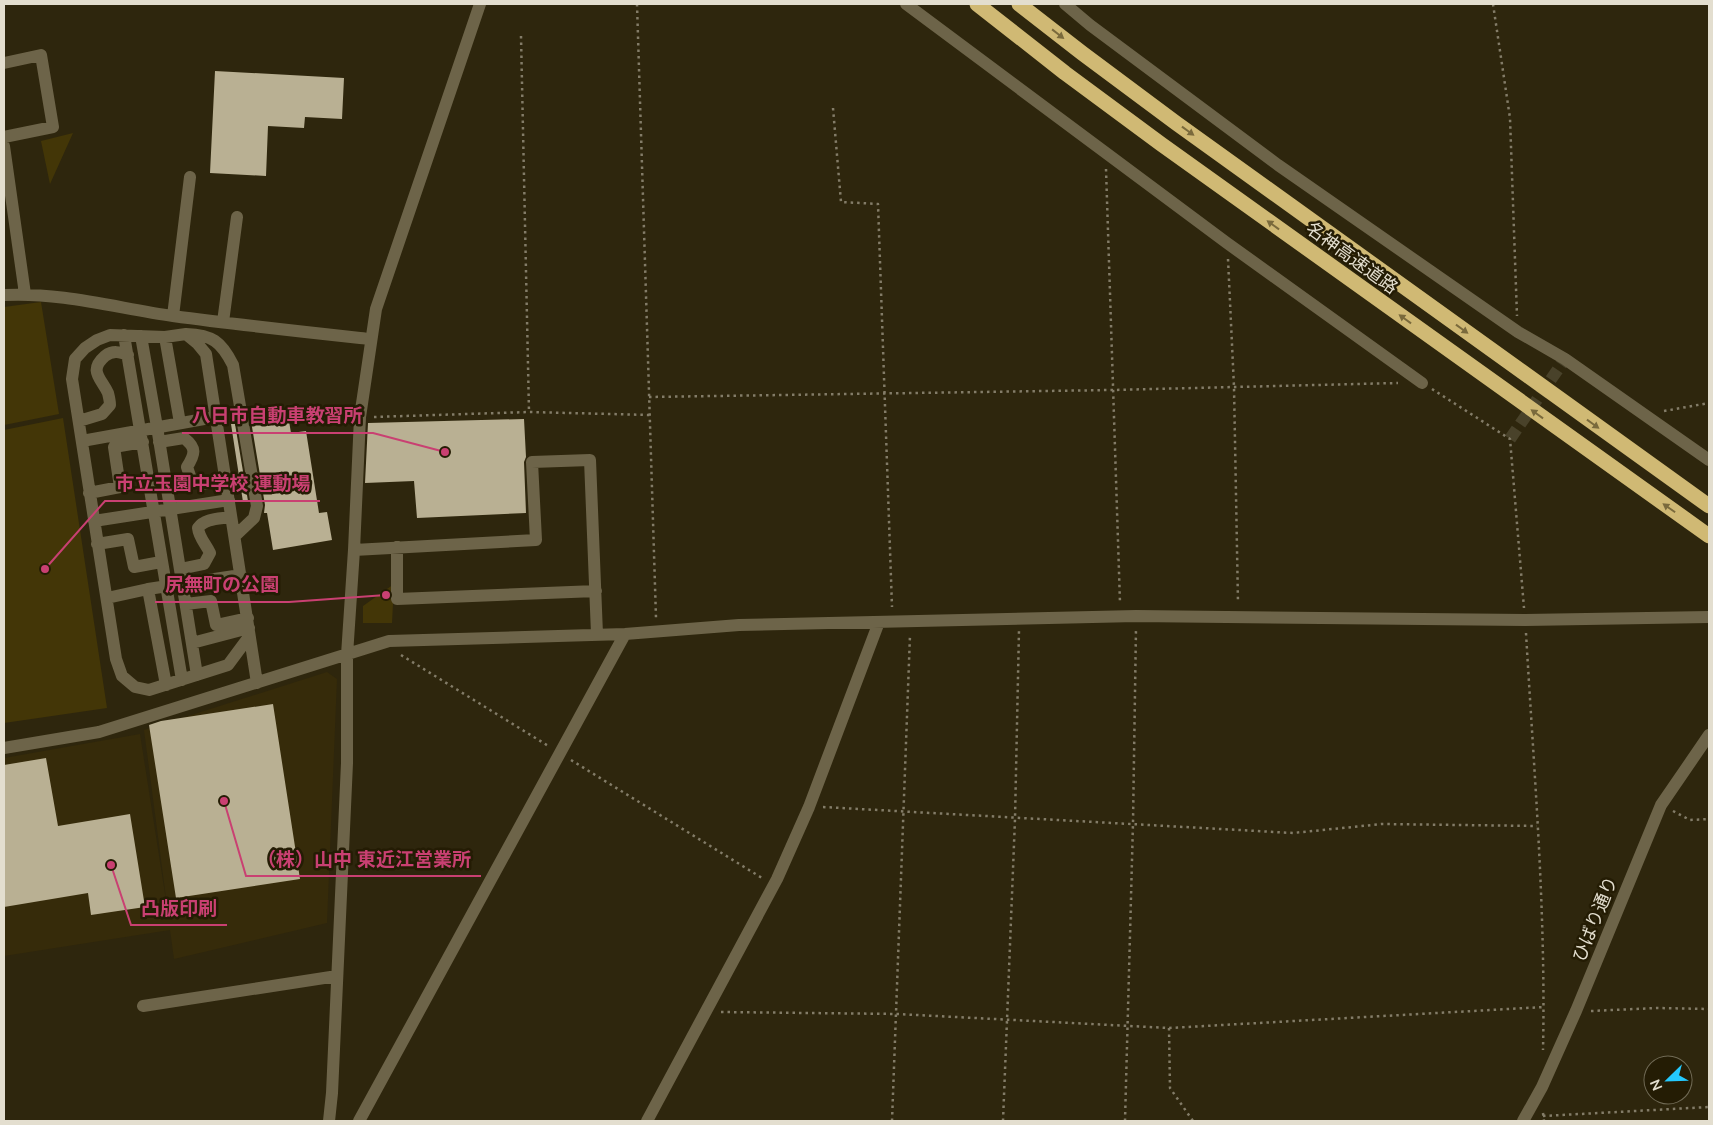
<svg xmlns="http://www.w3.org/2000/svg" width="1713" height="1125" viewBox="0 0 1713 1125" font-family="Mulish,'Noto Sans JP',sans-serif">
  <rect width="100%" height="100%" fill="#2e260d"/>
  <path fill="#362b0a" d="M327,672L337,679L327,923L174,959L170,930L4,956V758L140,734L168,913L144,730Z"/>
  <path fill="#433607" d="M73,133L50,184L41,141Z
    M41,302L59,414L4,425V307Z
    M63,418L107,708L4,723V430Z
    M394,584L392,623H363V606Z"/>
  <path fill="#b9b093" d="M215,71L344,78L342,119L305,117L304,128L268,126L266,176L210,173Z
    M288,415L291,433L306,431L319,513L327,512L332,540L273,550L267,513H264L265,505L251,421Z
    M524,419L526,457L524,462L526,513L417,518L414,481L365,483L368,423Z
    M231,424H235L248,501L243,502Z
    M273,704L300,879L176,898L149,725L161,721Z
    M46,758L58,826L130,814L145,907L91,915L88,893L4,907V765Z"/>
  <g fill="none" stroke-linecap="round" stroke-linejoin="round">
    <path stroke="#49422a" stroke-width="12" stroke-dasharray="12 6" stroke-linecap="butt" d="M1510,439L1565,359"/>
    <path stroke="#837c68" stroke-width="2.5" stroke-dasharray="2.5 4" stroke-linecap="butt" d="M637,4L656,618
      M1493,4L1510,118L1517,316
      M521,36L529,412
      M833,108L841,202L878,204L892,607
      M1106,169L1120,603
      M1228,259L1234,387L1238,603
      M1432,389L1510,439L1524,608
      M649,397L1112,390L1398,383
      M1664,411L1709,403
      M374,417L529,412L650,415
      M1526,633C1534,772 1546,911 1543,1050
      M401,655L550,747
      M571,760L762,878
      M823,807L1293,833L1382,824L1537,826
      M1673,811L1690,820L1709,819
      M1591,1011L1657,1008L1709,1009
      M721,1012L897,1014L1169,1028L1544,1007
      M1169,1028L1170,1088L1193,1121
      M1543,1113L1544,1121
      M1543,1116L1709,1107
      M892,1121L910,635
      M1003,1121L1015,819L1019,630
      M1125,1121L1133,823L1136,628"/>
    <path stroke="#6d6449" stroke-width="12" d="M906,4L1227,243L1422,383
      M1065,4L1090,25L1278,165L1518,332L1565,359L1709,460
      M4,63L41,55L53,127L4,137
      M4,146L25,294
      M4,295C61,292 117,308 173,316C239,325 305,332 370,339
      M173,316L190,177
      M223,322L237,217
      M186,334C212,335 221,341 233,365L257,506L254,518L235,536
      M124,335L182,680
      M141,336L157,427L197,675
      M165,337L180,423
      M79,421L102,414L110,405C110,401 109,397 108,393C101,378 88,371 105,356C113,350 120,352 128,355
      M82,441L215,417
      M159,442L184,438C197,448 195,454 187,467L191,479L202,484L226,480
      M89,493L120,487L114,447L143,442
      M94,521L229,500
      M97,544L128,539L134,567L161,562
      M397,547V599L596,591
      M354,550L536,540L532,462L590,460L597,634
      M180,569L204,564L210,553C206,544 199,538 198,528C205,518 220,519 231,517
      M148,589L166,685
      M107,598L148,589L241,575
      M186,604L211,601L216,625L248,618
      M249,628L248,638L228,665L149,690L135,687L122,676L116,659L72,379L75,359L85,348L97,340L110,335L165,337L186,334L197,343L206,354C222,464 241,573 257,683
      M192,643L249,628
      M4,748L99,732L389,641L625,634L739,625L1136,616L1525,620L1709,617
      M143,1006L337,976
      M329,1121L332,1093L347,763V655L354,550L360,417L376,309L480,4
      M359,1121L625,634
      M647,1121L777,879L809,807L879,622
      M1523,1121L1542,1087L1576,1011L1661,805L1709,735"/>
    <path stroke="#d0b974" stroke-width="15" d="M977,4L1065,73L1161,144L1709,536
      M1019,4L1082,53L1176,123L1709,506"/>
  </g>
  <defs><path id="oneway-solid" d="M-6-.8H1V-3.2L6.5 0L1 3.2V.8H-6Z" transform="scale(1.25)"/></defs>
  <g fill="#7a6a3c">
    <use href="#oneway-solid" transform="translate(1058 34) rotate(38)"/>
    <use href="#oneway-solid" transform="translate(1188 131) rotate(36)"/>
    <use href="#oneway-solid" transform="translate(1273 225) rotate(-144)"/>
    <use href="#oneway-solid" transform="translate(1405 319) rotate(-144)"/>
    <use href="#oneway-solid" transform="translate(1462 329) rotate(36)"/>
    <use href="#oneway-solid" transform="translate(1537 414) rotate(-144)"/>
    <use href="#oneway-solid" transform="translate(1593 424) rotate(36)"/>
    <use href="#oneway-solid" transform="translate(1669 508) rotate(-145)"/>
  </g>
  <g text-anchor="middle" stroke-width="5" stroke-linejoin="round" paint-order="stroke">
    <g font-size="18" fill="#e3decf" stroke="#241c04">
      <text transform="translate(1352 258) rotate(36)" y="6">名神高速道路</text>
      <text transform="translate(1595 919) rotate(-68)" y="6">ひばり通り</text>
    </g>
  </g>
  <path fill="none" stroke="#c94072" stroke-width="2" d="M445 452L373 433H182M45 569L105 501H320M386 595L289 602H155M224 801L246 876H481M111 865L131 925H227"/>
  <g fill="#c94072" stroke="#241c04" stroke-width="2">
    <circle cx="445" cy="452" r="5"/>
    <circle cx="45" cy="569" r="5"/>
    <circle cx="386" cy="595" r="5"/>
    <circle cx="224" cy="801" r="5"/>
    <circle cx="111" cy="865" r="5"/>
  </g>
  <g font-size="19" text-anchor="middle" font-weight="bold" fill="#c94072" stroke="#241c04" stroke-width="5" stroke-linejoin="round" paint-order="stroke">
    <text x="277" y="422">八日市自動車教習所</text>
    <text x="213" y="490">市立玉園中学校 運動場</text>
    <text x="222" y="591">尻無町の公園</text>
    <text x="364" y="866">（株）山中 東近江営業所</text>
    <text x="179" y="915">凸版印刷</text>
  </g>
  <rect width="1713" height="1125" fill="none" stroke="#e3decf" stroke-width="10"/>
  <g transform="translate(1668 1080) rotate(247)"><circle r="24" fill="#241c04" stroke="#706a55"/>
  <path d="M0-4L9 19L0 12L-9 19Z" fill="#24c9fe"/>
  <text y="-8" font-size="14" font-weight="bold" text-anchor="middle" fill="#e3decf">N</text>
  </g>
</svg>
